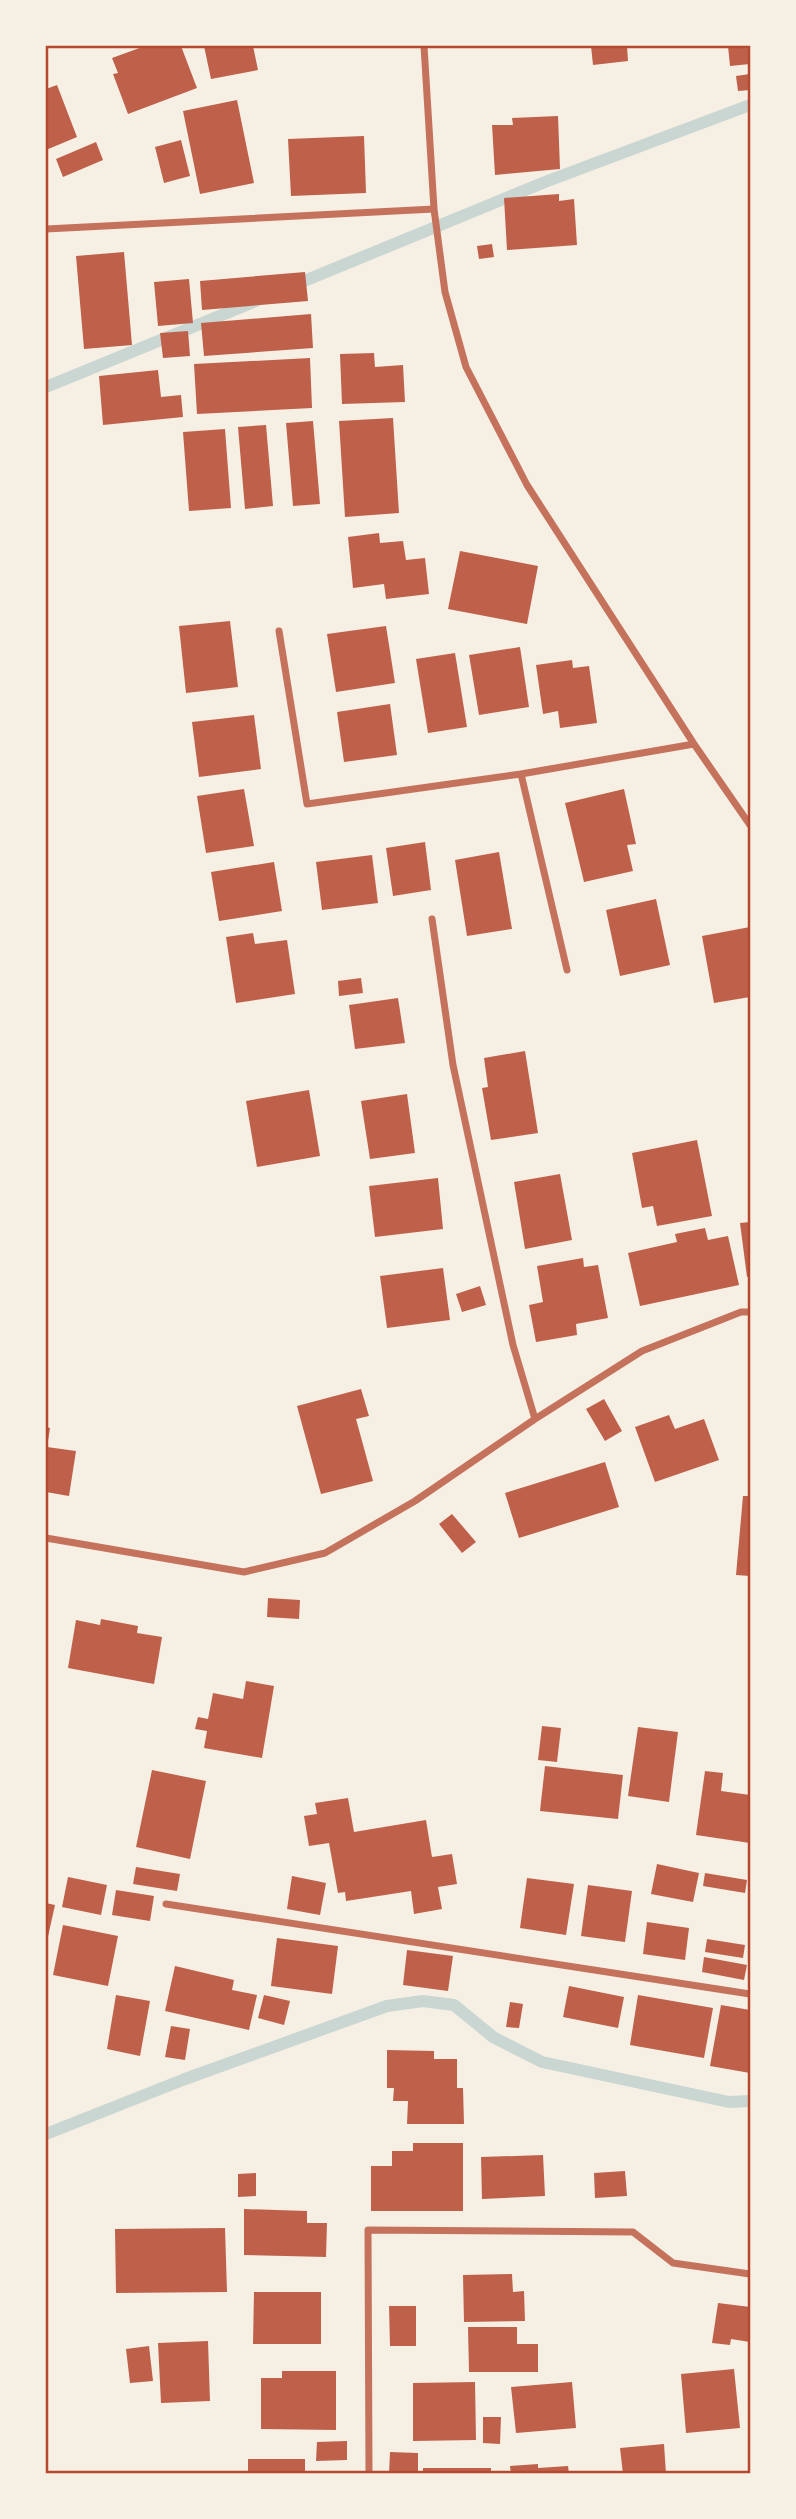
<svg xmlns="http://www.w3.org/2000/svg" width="796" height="2519" viewBox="0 0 796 2519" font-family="'PT Sans',sans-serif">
  <rect width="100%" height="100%" fill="#f6efe4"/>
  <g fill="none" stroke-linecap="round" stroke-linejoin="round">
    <path stroke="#c9d6d2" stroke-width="12" d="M292,286L545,182L750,105
      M46,387L256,301
      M46,2134L185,2079L387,2006L423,2001L454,2005L493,2037L542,2062L729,2102L750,2101"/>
  </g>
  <path fill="#bf614a" d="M145,46H181L197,88L128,114L113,74L118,73L112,58Z
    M204,46H253L258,70L211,79Z
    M591,46H627L628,61L593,65Z
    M728,46H750V64L730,66Z
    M750,74V90L738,91L736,76Z
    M57,85L77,137L46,150V89Z
    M237,100L254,183L200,194L183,111Z
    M558,116L560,169L495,175L492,125H513L512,118Z
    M364,136L366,193L291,196L288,139Z
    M181,140L190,176L164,183L155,147Z
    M96,142L103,160L63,177L56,159Z
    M559,194V201L574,199L577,245L507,250L504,198Z
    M492,244L494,257L479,259L477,246Z
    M124,252L132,345L84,349L76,256Z
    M305,272L308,301L202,310L200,281Z
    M189,279L193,323L158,326L154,282Z
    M311,314L313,348L204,356L201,323Z
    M188,331L190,356L163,358L160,333Z
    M374,353L375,367L403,365L405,402L342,404L340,354Z
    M310,358L312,408L197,414L194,364Z
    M158,370L161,397L181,395L183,417L103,425L99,376Z
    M393,418L399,513L345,517L339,421Z
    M313,421L320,504L293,506L286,423Z
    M266,425L273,506L245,509L238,427Z
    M225,429L231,508L189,511L183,432Z
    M379,533L380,543L403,541L406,560L425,558L429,594L386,599L384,584L353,588L348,537Z
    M460,551L538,566L527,624L448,609Z
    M230,621L238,687L186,693L179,626Z
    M386,626L395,683L336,692L327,634Z
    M520,647L529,707L479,715L469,655Z
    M455,653L467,727L428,733L416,659Z
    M572,660L573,668L589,666L597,723L560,728L558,711L543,714L536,665Z
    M390,704L397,755L344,762L337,712Z
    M254,715L261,769L199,777L192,722Z
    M244,789L254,846L206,853L197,796Z
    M624,789L636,844L627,845L633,871L584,882L565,803Z
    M425,842L431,890L393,896L386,848Z
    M499,852L512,929L467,936L455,860Z
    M372,855L378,903L322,910L316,862Z
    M274,862L282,911L219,921L211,872Z
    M656,899L670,965L620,976L606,910Z
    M750,927V997L714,1003L702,936Z
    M253,933L255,944L287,940L295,994L236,1003L226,937Z
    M361,978L363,993L339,996L338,981Z
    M398,998L405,1043L355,1049L349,1005Z
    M525,1051L538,1133L491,1140L482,1088L488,1087L484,1058Z
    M309,1090L320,1156L257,1167L246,1101Z
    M407,1094L415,1153L370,1159L361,1101Z
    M697,1140L712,1216L657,1226L653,1206L642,1208L632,1153Z
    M560,1174L572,1240L525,1249L514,1182Z
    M438,1178L443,1229L375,1237L369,1186Z
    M750,1222V1276L747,1277L740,1223Z
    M705,1228L708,1240L728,1236L739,1285L640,1306L628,1253L677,1242L675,1234Z
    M583,1258L584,1267L598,1265L608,1318L576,1324L577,1335L536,1342L529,1305L543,1302L537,1266Z
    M443,1268L450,1320L387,1328L380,1276Z
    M480,1286L486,1305L462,1312L456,1294Z
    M361,1389L369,1416L356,1419L373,1481L321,1494L297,1406Z
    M604,1399L622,1431L605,1441L586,1409Z
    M669,1415L675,1429L704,1419L719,1460L655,1482L635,1427Z
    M46,1427L50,1428L47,1447L76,1451L69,1496L46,1492Z
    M605,1462L619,1507L519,1538L505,1493Z
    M743,1496H750V1576L736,1575Z
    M452,1514L476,1542L462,1553L439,1524Z
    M268,1598L300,1600L299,1619L267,1617Z
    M101,1619L138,1626L137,1633L162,1637L154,1684L68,1668L76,1620L100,1625Z
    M246,1681L274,1686L262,1758L204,1748L207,1731L195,1729L198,1717L208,1719L213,1693L243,1699Z
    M542,1726L561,1728L557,1762L538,1760Z
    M638,1727L678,1732L669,1802L628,1796Z
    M545,1766L623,1775L618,1819L540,1811Z
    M152,1770L206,1781L190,1859L136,1847Z
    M705,1771L723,1773L721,1791L750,1795V1843L696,1835Z
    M348,1798L354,1832L426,1820L432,1857L452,1854L457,1884L438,1887L442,1909L414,1914L411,1891L346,1901L345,1892L338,1893L329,1843L309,1846L304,1816L317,1814L315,1803Z
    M657,1864L699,1873L693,1902L651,1894Z
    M136,1867L180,1874L177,1891L133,1884Z
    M705,1873L747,1880L745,1893L703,1886Z
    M292,1876L326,1883L320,1915L287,1909Z
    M68,1877L107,1885L101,1915L62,1907Z
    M527,1878L574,1884L566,1935L520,1928Z
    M588,1885L632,1891L625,1942L581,1936Z
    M116,1890L154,1896L150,1921L112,1915Z
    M46,1903L55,1905L47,1941L46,1940Z
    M647,1922L689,1928L685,1960L643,1954Z
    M63,1925L118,1936L108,1986L53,1975Z
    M277,1938L338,1946L332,1994L271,1986Z
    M707,1939L745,1945L743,1958L705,1952Z
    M407,1950L453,1956L448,1991L403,1985Z
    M704,1957L747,1965L744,1980L702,1972Z
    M175,1966L234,1980L232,1990L257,1995L249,2030L165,2011Z
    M569,1986L624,1997L618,2028L563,2017Z
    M116,1995L150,2001L140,2056L107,2049Z
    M264,1995L290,2001L284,2025L258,2018Z
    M638,1995L713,2008L704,2058L630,2045Z
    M510,2002L523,2004L519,2028L506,2027Z
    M721,2005L750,2010V2073L710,2066Z
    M171,2026L190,2029L185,2060L165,2057Z
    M387,2050L434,2051V2059H457V2088H463L464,2124H407L408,2101H393L394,2088H387Z
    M413,2143H463V2211H371V2166H392V2151H413Z
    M543,2155L545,2196L482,2199L481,2157Z
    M625,2171L627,2196L595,2198L594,2173Z
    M256,2173V2196L238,2197V2174Z
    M244,2209L307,2211V2223H327L326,2257L244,2255Z
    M225,2228L227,2292L116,2293L115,2229Z
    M512,2274L513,2292L524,2291L525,2321L464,2322L463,2275Z
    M254,2292H321V2344H253Z
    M718,2303L750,2307V2342L731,2339L730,2345L712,2343Z
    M389,2306H416V2346H390Z
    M468,2327H517V2344H538V2372H469Z
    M208,2341L210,2401L161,2403L158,2343Z
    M149,2346L153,2381L130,2383L126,2349Z
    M734,2369L740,2428L686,2433L681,2374Z
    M282,2371H336V2430L261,2429V2378H282Z
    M475,2382L476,2440L413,2441V2383Z
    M572,2382L576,2428L516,2433L511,2387Z
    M483,2417H501L500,2444L483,2443Z
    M347,2441V2460L316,2461L317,2442Z
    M664,2444L666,2474H623L620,2448Z
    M390,2452L418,2453V2473L389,2474Z
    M248,2459H305V2474H248Z
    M538,2464V2468L568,2466L569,2474H511L510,2466Z
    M423,2468H491V2474H423Z"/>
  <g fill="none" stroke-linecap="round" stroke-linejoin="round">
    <path stroke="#c5725c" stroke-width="7" d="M424,46L434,209L445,292L466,367L527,485L694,744L750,825
      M46,229L434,209
      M279,631L307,804L521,774L694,744
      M521,774L567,970
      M432,919L453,1065L513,1345L535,1419
      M46,1538L244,1572L325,1553L415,1501L535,1419L642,1351L741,1312H750
      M166,1904L750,1994
      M369,2474L368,2230L633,2232L673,2263L750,2274"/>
  </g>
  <rect width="796" height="2519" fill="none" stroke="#f6efe4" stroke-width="94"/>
  <rect x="47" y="47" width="702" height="2425" fill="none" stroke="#b5482f" stroke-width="2.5"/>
</svg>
